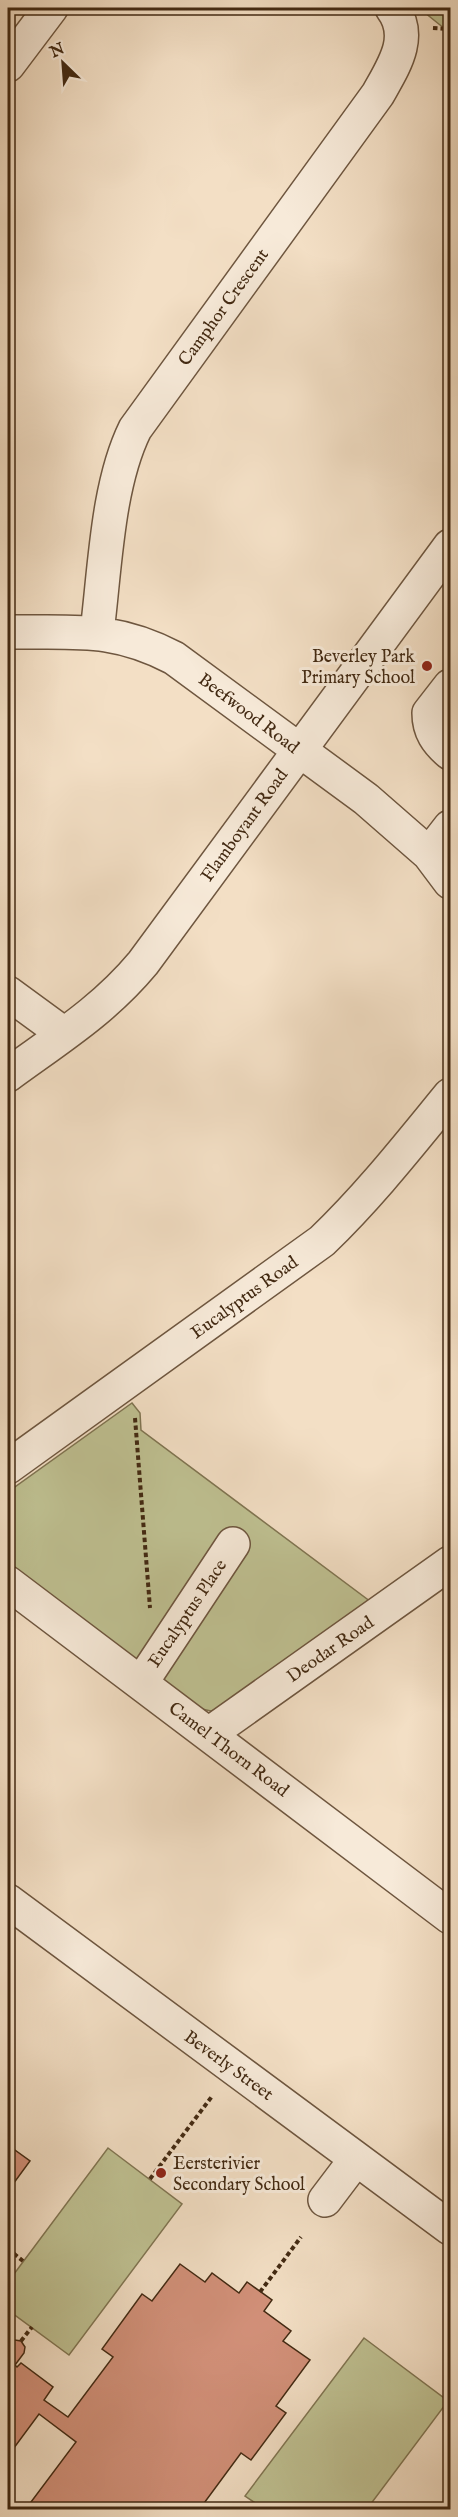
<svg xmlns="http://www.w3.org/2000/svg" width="458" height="2517" viewBox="0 0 458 2517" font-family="'IM FELL English',serif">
  <rect width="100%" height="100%" fill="#f3dfc5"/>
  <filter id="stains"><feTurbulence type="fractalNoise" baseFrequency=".00333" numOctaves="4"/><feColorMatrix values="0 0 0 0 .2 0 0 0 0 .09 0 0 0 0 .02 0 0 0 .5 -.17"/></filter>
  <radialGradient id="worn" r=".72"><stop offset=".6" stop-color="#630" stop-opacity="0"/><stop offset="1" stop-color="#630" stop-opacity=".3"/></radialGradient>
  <path fill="#bfc192" stroke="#807552" stroke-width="1.5" d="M419,8H450V33Z
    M132,1403L140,1413L141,1430L371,1602L223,1708L211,1711L202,1709L8,1570V1492Z
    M108,2148L182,2204L69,2355L8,2310V2282Z
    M364,2338L448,2401L367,2509H264L245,2496Z"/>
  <path fill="#d29079" stroke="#422912" stroke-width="1.5" d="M8,2145L30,2161L8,2191Z
    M180,2264L205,2282L212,2273L239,2293L247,2282L272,2300L264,2311L291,2331L283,2341L310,2360L276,2406L286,2413L251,2460L241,2453L199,2510H25L76,2442L39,2414L8,2456V2346L15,2340L21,2341L25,2347L24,2353L15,2365L17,2367L21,2363L53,2387L44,2400L68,2417L113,2357L102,2349L142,2294L152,2301Z"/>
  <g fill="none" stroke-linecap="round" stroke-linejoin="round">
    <defs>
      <path id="minor" d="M8,65L51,8
        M8,632C74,633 113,626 174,658L366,799L429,854L450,882
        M97,632C105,569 107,486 135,429L378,94C393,67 414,37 392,8
        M450,686L429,713C429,731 437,742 450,753
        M429,854L450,827
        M8,993L64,1034
        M8,1075C57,1039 103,1011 143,963L450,546
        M8,1467L322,1241C369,1196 409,1145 450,1095
        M8,1583L450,1917
        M141,1683L233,1544
        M209,1734L450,1563
        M8,1901L450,2228
        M325,2200L356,2159"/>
    </defs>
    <use href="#minor" stroke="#6e563f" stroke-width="36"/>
    <path stroke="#422912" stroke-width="4" stroke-dasharray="4.5 3" stroke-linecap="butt" d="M433,28L450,29
      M135,1418L150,1608
      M150,2179L213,2095
      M8,2249L23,2261
      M260,2292L301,2237
      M21,2341L32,2327"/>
    <use href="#minor" stroke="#f7ead9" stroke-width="33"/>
  </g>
  <g fill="#8f2418" stroke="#f7ead9" stroke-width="2">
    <circle cx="427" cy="666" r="6"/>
    <circle cx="161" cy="2173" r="6"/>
  </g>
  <g text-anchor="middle" stroke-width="6" stroke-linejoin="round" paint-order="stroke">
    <g font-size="18" fill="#422912" stroke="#f7ead9">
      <text transform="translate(223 307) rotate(-54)" y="6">Camphor Crescent</text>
      <text transform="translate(249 713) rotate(37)" y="6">Beefwood Road</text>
      <text transform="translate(244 825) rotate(-54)" y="6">Flamboyant Road</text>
      <text transform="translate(244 1297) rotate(-36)" y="6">Eucalyptus Road</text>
      <text transform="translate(187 1613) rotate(-56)" y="6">Eucalyptus Place</text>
      <text transform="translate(330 1649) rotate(-35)" y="6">Deodar Road</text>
      <text transform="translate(229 1749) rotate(37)" y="6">Camel Thorn Road</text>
      <text transform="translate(229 2065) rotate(36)" y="6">Beverly Street</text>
    </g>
    <g font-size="18" fill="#422912" stroke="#f7ead9" text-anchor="end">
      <text x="415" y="662">Beverley Park<tspan x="415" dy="21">Primary School</tspan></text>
      <text x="173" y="2169" text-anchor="start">Eersterivier<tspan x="173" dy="21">Secondary School</tspan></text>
    </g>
  </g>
  <rect width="458" height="2517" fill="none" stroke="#f3dfc5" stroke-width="30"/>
  <rect x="9" y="9" width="440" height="2499" fill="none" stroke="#422912" stroke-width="3"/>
  <rect x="15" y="15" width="428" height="2487" fill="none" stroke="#422912" stroke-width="1.5"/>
  <g transform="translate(63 63) rotate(335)" stroke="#f7ead9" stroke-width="4.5" paint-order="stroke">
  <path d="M0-4.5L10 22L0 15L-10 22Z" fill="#422912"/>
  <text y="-9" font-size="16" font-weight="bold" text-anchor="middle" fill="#422912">N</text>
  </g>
  <rect width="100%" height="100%" filter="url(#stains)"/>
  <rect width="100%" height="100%" fill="url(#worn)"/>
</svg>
